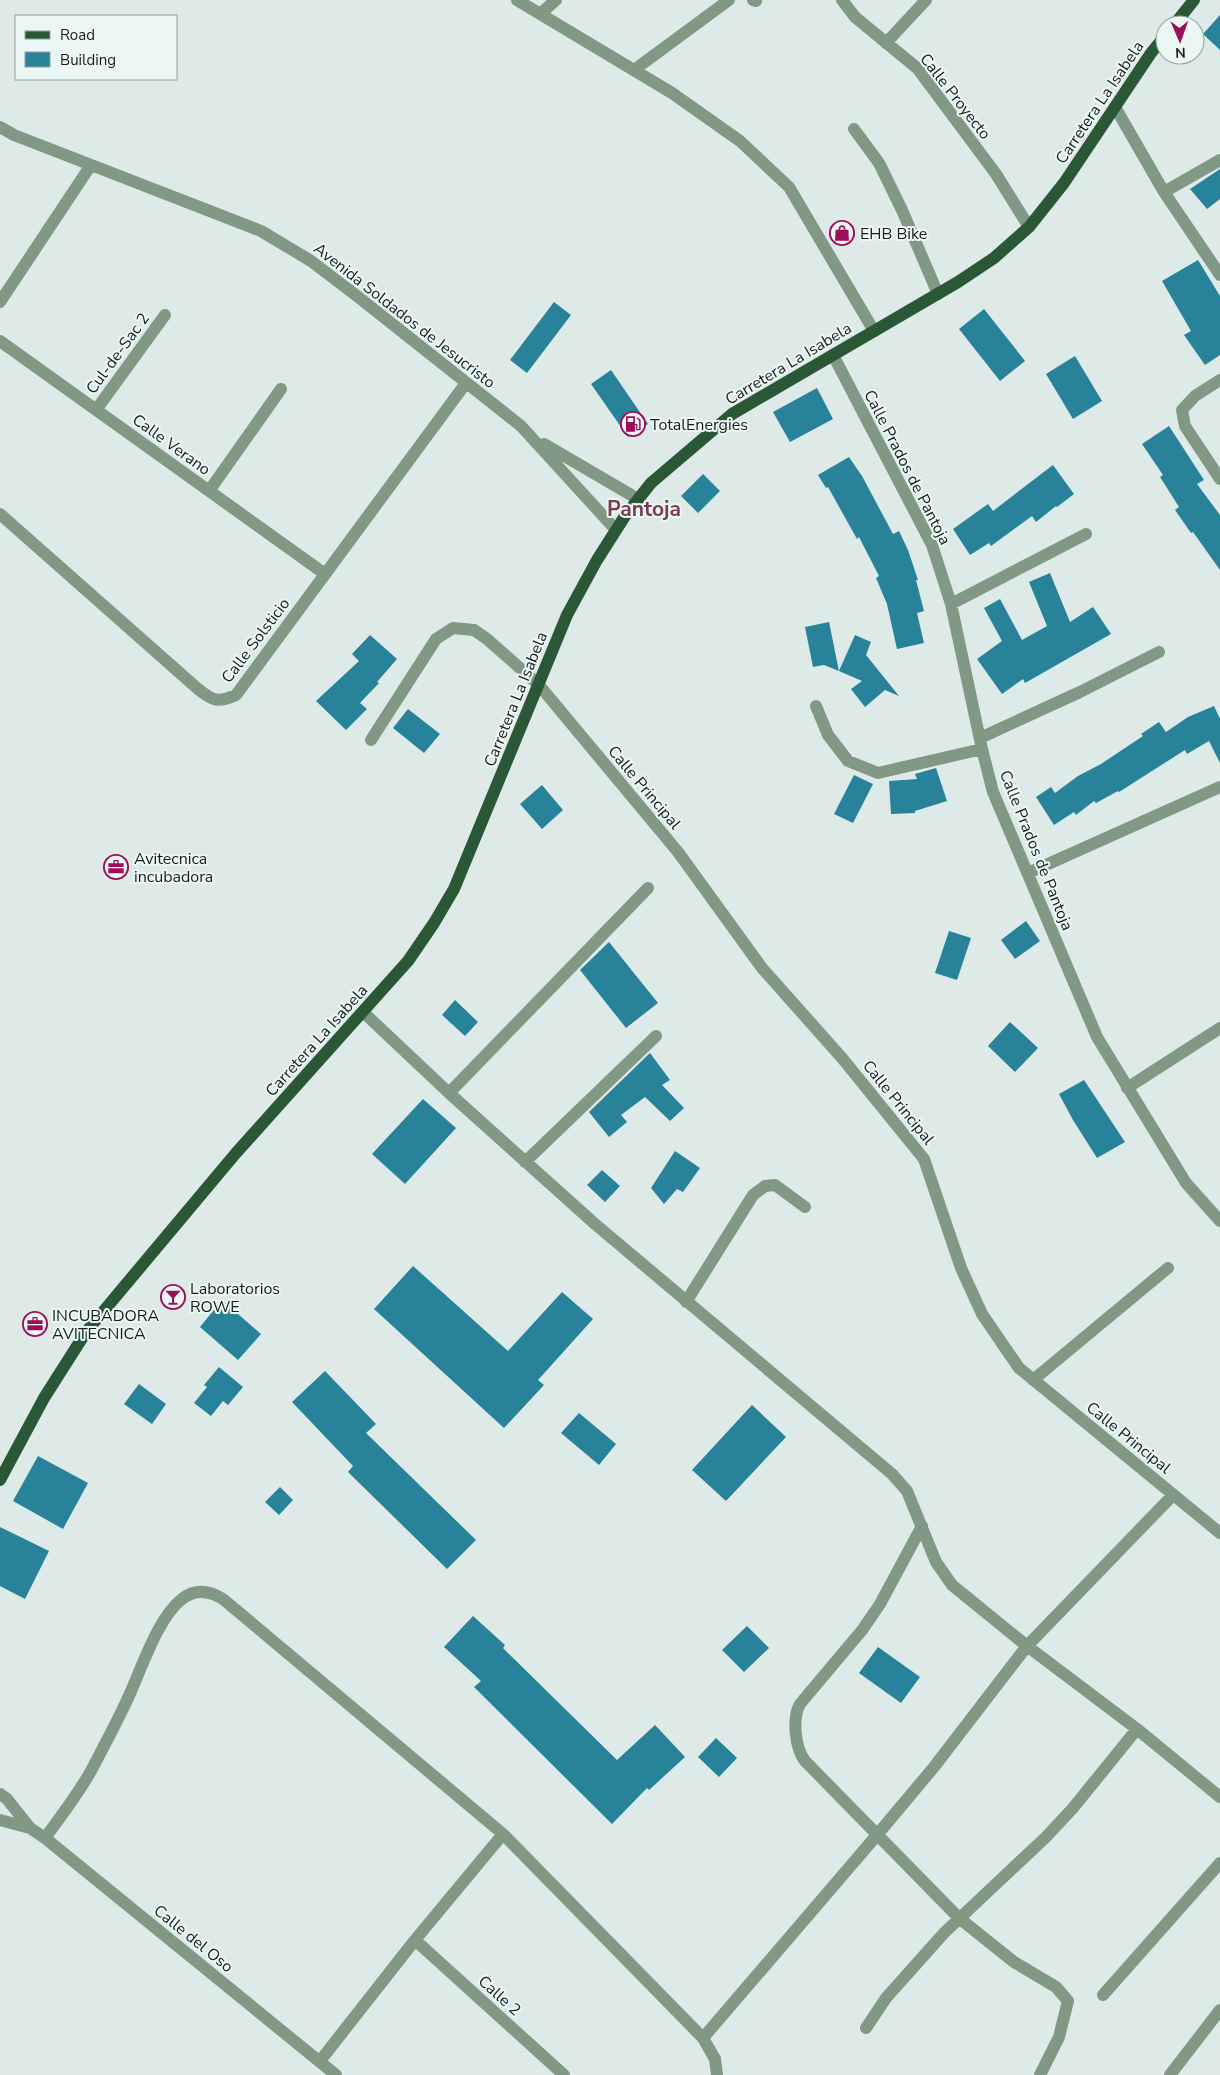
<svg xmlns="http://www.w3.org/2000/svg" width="1220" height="2075" viewBox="0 0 1220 2075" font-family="'Nunito Sans',sans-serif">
  <rect width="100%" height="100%" fill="#ddeae8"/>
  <path fill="#27829a" d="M1220,15V50L1203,34Z
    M1220,169V199L1207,209L1190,189Z
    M1198,260L1220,296V355L1205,365L1184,335L1191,331L1162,281Z
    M554,302L571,315L527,373L510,360Z
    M984,309L1025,361L1000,381L959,329Z
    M1075,356L1102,401L1073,419L1046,374Z
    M611,370L648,424L628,437L591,384Z
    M817,388L833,419L790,442L773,412Z
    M1169,426L1204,480L1197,484L1220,515V570L1193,532L1191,533L1175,510L1179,507L1160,477L1163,475L1142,444Z
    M849,457L862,476L893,534L899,531L908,550L918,580H916L924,611L917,613L924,643L897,649L887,604L876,578L879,576L859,537L857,539L828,487L826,488L818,475Z
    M1053,465L1074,494L1057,507L1056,506L1036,522L1032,516L991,546L989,543L970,555L953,529L988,504L993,511Z
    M703,474L720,491L698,513L681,496Z
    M1050,573L1070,622L1093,607L1111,634L1025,683L1023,679L1002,694L977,659L1002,641L984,608L1000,599L1022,640L1047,626L1029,582Z
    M829,622L839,671L824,665L813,667L805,627Z
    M370,635L397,659L377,682L379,683L360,703L367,709L346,730L316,701L359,661L352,654Z
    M855,635L871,642L866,655L899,696L885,690L865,707L851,689L862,681L839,671Z
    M1214,706L1220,719V763L1209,741L1187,754L1185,750L1119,792L1118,791L1096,803L1094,801L1076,815L1074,812L1054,825L1036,797L1051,787L1055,793L1078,776L1101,764L1143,736L1141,734L1159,722L1166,732L1188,717Z
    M408,709L440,734L424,753L393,728Z
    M936,768L947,801L915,811V813L891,814L889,781L917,779L915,774Z
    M854,775L873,784L853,823L834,814Z
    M542,785L563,810L542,829L520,804Z
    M1026,921L1040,941L1015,959L1001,940Z
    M949,931L971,938L957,980L935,973Z
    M609,942L658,1003L626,1028L580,970Z
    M455,1000L478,1022L465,1036L442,1015Z
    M1010,1022L1038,1048L1015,1072L988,1046Z
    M650,1053L670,1080L662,1085L684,1108L670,1121L645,1097L621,1115L627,1122L609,1137L589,1112Z
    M1084,1080L1125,1142L1097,1158L1073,1120L1059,1094Z
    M423,1099L456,1128L405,1184L372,1154Z
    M675,1151L700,1168L683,1192L677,1189L664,1204L651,1188Z
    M602,1170L620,1186L605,1202L587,1185Z
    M413,1266L508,1351L562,1292L593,1319L538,1380L544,1385L504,1428L374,1309Z
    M222,1300L261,1334L238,1360L200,1327Z
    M219,1367L243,1387L228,1405L223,1401L211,1416L194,1403L207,1387L204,1385Z
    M325,1371L376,1424L366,1433L476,1540L447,1569L348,1472L353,1466L292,1402Z
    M139,1384L166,1404L152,1424L124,1404Z
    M752,1405L786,1437L726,1501L692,1470Z
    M579,1413L616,1444L599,1465L561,1433Z
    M38,1456L88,1483L63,1529L13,1501Z
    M280,1487L293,1500L279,1515L265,1502Z
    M0,1527L49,1551L25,1599L0,1586Z
    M473,1616L505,1645L503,1648L617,1760L655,1725L685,1757L649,1790L647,1788L612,1824L474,1687L481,1681L444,1647Z
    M747,1626L769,1648L744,1672L722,1650Z
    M878,1647L920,1677L901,1703L859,1673Z
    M716,1738L737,1758L719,1777L698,1757Z"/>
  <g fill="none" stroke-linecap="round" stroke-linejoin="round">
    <path stroke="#809884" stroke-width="12" d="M517,0L672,93L740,141L789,187L874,331
      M753,0L756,1
      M842,0L855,17L917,68L996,174L1029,227
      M540,14L556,0
      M886,43L926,0
      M634,70L729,0
      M1115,107L1164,192L1220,275
      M0,127L14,135L261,231L311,261L357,296L521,426L616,530
      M854,129L879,163L902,210L938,294
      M1164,192L1220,160
      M0,302L91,165
      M0,341L325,574
      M833,355L932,545L951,604L982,749L993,792L1097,1037L1186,1183L1220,1221
      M1220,380L1195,396L1182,410L1185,426L1220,479
      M96,410L165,315
      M544,444L638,499
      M209,491L281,389
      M0,514L198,689C213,701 218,703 236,695L466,383
      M951,604L1086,534
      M816,706L828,735L848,761L878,773L982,749
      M980,738L1080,692L1159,652
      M371,740L436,639L453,628L474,630L487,639L539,685L678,852L762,968L842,1058L924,1159L961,1268L982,1314L1019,1368L1220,1533
      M1028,873L1220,787
      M363,1012L449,1093L595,1224L892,1474L907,1491L936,1562L952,1585L1027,1646L1137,1729L1220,1797
      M1127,1088L1220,1028
      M449,1093L648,888
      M525,1162L656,1036
      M686,1302L753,1195L765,1186L775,1185L805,1207
      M1033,1380L1168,1268
      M922,1526L880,1604L863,1629L800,1704C792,1718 795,1748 805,1761L959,1918L1014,1962L1056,1987L1068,2001L1059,2037L1040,2075
      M0,1794L7,1799L30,1828L45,1838L336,2075
      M0,1820L30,1828
      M45,1838C61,1816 79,1793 92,1769C104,1746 117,1722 128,1698C141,1670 158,1617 182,1599C196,1588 210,1591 223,1599L503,1834L703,2038L715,2059L717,2075
      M415,1940L564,2075
      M1103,1995L1220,1863
      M866,2028L886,1998L944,1933L1046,1837L1073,1808L1137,1729
      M703,2038L877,1835L934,1767L1027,1646L1173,1495
      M320,2061L415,1940L503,1834
      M1170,2075L1220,2010"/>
    <path stroke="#2a5735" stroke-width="12" d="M1174,25L1194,0
      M0,1480L44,1398L86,1332L236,1153L408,961L434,923L454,889L567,615L597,560L625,516L651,483L732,414L958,282L994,258L1029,227L1064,183L1151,53L1165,36"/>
  </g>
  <defs>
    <symbol id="shop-ring" viewBox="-11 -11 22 22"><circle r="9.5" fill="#eaf7f5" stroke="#9f0f59" stroke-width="1.5"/><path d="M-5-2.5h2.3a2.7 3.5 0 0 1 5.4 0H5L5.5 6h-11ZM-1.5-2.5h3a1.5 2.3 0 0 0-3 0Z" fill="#9f0f59"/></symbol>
    <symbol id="fuel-ring" viewBox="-11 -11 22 22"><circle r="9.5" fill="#eaf7f5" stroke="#9f0f59" stroke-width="1.5"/><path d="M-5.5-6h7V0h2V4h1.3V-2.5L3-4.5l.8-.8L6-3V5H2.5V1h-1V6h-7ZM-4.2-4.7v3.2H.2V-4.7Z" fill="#9f0f59"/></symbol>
    <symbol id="office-ring" viewBox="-11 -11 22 22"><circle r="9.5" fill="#eaf7f5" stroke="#9f0f59" stroke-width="1.5"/><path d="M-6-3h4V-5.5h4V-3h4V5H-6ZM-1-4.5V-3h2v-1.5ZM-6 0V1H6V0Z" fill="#9f0f59"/></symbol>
    <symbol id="bar-ring" viewBox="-11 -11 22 22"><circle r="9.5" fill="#eaf7f5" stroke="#9f0f59" stroke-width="1.5"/><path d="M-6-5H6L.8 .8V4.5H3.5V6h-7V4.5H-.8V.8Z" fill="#9f0f59"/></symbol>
  </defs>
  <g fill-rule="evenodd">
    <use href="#shop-ring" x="828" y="219" width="28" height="28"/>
    <use href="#fuel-ring" x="619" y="410" width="28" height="28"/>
    <use href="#office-ring" x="102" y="853" width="28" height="28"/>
    <use href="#bar-ring" x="159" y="1283" width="28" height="28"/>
    <use href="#office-ring" x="21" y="1310" width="28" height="28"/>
  </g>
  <g text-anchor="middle" stroke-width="4" stroke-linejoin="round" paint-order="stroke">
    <g font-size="16" fill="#181d1c" stroke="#eaf7f5">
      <text transform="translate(956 96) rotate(52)" y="6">Calle Proyecto</text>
      <text transform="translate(1099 102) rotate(-56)" y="6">Carretera La Isabela</text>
      <text transform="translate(405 315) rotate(38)" y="6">Avenida Soldados de Jesucristo</text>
      <text transform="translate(117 353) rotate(-54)" y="6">Cul-de-Sac 2</text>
      <text transform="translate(788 363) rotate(-31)" y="6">Carretera La Isabela</text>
      <text transform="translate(172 444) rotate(36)" y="6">Calle Verano</text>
      <text transform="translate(908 467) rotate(63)" y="6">Calle Prados de Pantoja</text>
      <text transform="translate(255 640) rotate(-53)" y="6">Calle Solsticio</text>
      <text transform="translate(515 699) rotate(-68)" y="6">Carretera La Isabela</text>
      <text transform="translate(645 787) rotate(50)" y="6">Calle Principal</text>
      <text transform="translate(1037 850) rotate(68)" y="6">Calle Prados de Pantoja</text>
      <text transform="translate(316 1040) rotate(-48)" y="6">Carretera La Isabela</text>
      <text transform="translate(899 1102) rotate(51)" y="6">Calle Principal</text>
      <text transform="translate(1129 1437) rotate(39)" y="6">Calle Principal</text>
      <text transform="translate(194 1938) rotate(39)" y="6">Calle del Oso</text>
      <text transform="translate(500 1995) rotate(42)" y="6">Calle 2</text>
    </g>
    <g font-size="16" fill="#181d1c" stroke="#eaf7f5" text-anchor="start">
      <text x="860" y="239">EHB Bike</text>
      <text x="650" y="430">TotalEnergies</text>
      <text x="134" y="864">Avitecnica<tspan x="134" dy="18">incubadora</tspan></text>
      <text x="190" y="1294">Laboratorios<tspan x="190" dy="18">ROWE</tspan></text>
      <text x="52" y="1321">INCUBADORA<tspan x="52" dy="18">AVITECNICA</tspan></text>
    </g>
    <g font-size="21" font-weight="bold" fill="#7e3a54" stroke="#eaf7f5">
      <text x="644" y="516">Pantoja</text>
    </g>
  </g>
  <rect x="15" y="15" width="162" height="65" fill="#eaf7f5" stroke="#96a09e"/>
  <rect x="25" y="31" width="25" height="8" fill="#2a5735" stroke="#96a09e"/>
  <text x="60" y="40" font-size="15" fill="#181d1c">Road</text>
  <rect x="25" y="52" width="25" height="15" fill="#27829a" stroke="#96a09e"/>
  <text x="60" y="65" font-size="15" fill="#181d1c">Building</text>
  <g transform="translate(1180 40) rotate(178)"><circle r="24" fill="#eaf7f5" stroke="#96a09e"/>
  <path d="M0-4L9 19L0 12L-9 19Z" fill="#9f0f59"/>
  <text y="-8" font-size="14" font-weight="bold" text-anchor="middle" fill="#181d1c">N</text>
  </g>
</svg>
